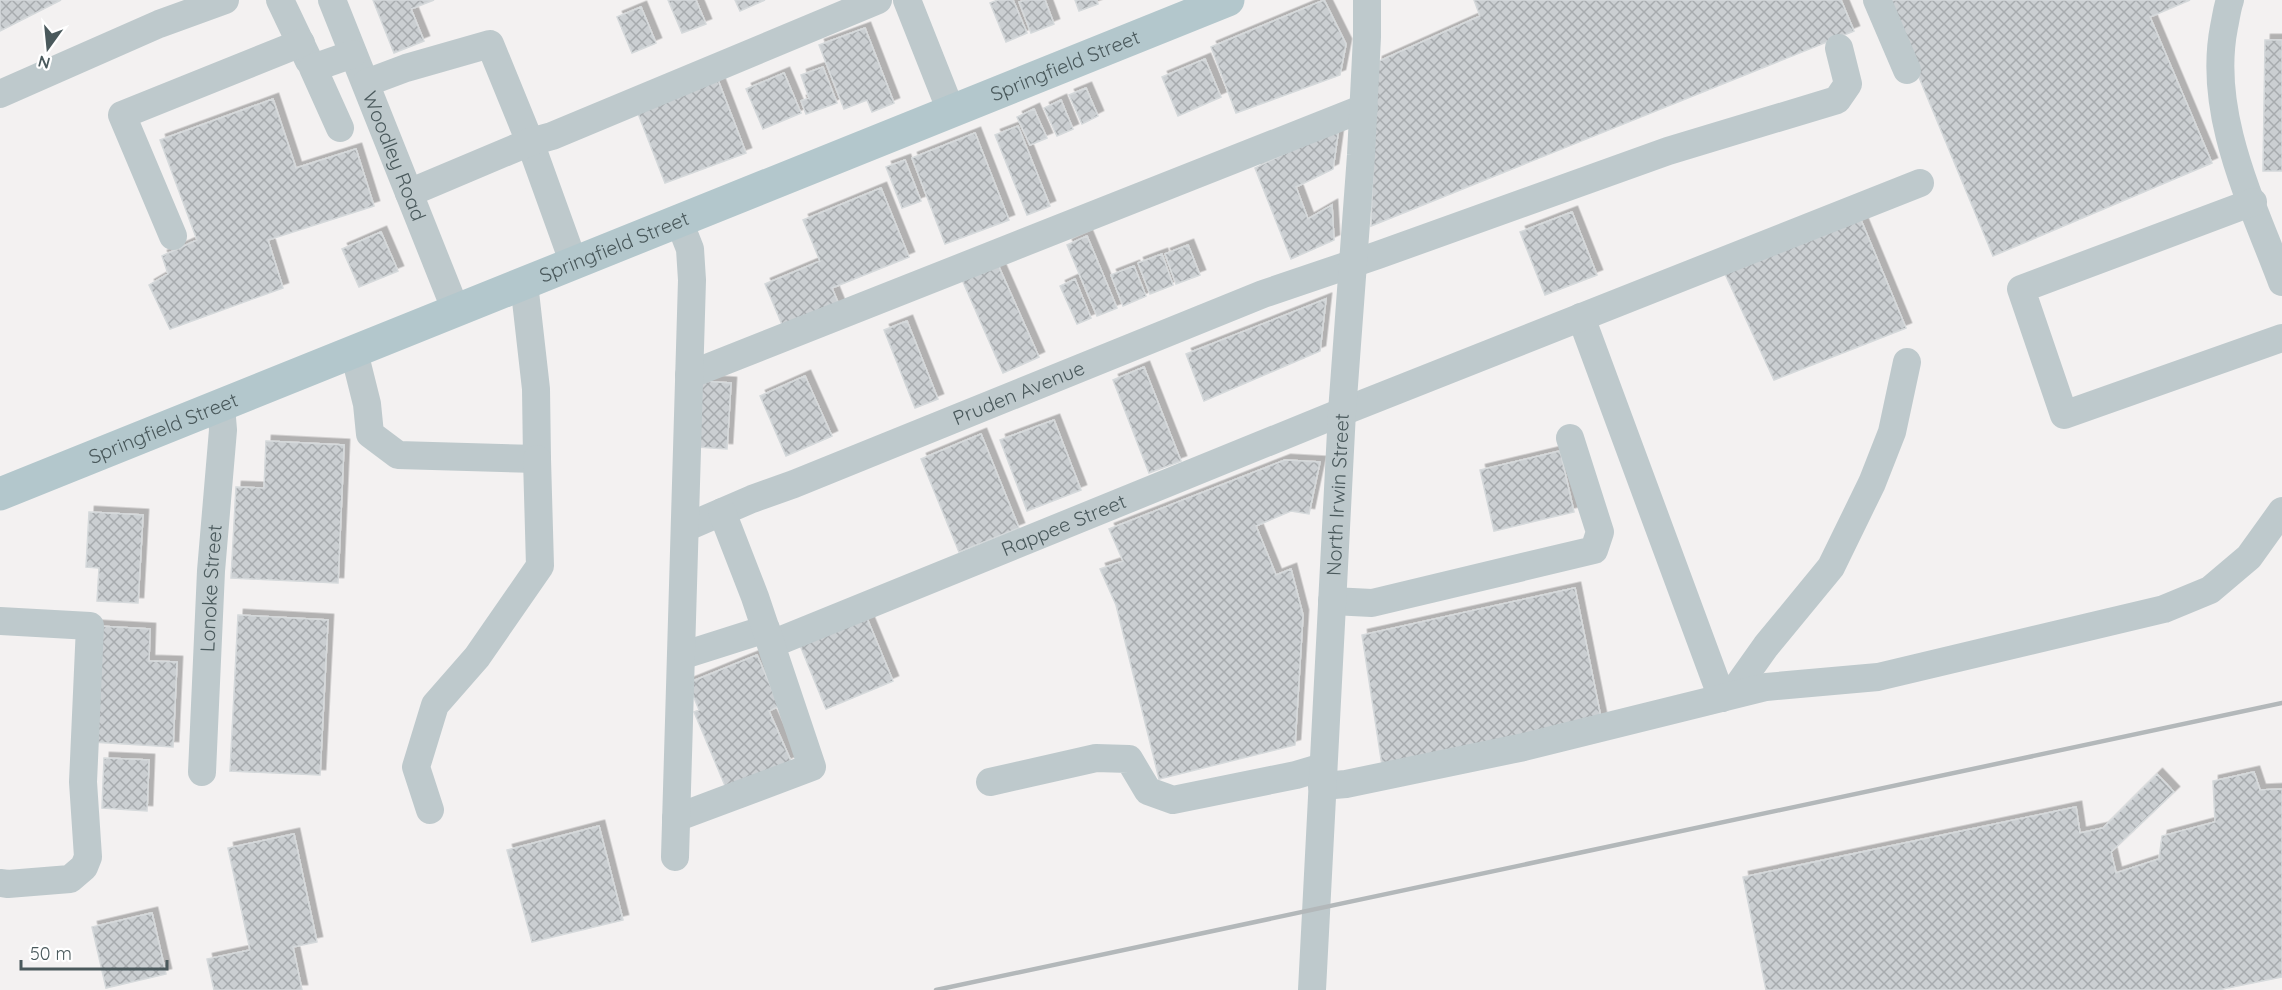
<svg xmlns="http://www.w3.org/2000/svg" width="2282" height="990" viewBox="0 0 2282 990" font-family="Quicksand,sans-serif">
  <defs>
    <pattern id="building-cross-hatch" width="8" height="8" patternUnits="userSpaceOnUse" patternTransform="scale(1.5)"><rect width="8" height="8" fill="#cbcfd2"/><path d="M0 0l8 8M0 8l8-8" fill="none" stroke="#a7abae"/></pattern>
    <filter id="shadow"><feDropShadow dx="5.5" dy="-5.5" stdDeviation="0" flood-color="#0004"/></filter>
  </defs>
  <rect width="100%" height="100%" fill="#f3f1f1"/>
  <path fill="url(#building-cross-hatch)" stroke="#d5d9db" stroke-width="1.5" filter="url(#shadow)" d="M0,0H61L0,31Z
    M373,0H434L411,9L424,41L394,53Z
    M668,0H696L706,24L682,33Z
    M735,0H765L740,11Z
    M998,0H1013L1027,33L1006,42L990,3Z
    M1025,0H1045L1054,24L1031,33L1019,2Z
    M1075,0H1097L1098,4L1079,11Z
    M1324,0L1346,44L1340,75L1236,113L1211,47Z
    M1474,0H1841L1854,31L1371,226L1377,62L1480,16Z
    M1887,0H2190L2150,17L2212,163L1993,256Z
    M641,7L656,43L632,53L617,17Z
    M865,28L894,103L872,112L867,100L844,109L819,45Z
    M2265,40H2282V171H2263Z
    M1205,59L1221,97L1178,116L1162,77Z
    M823,67L837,103L806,114L801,101L809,98L801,75Z
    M784,73L801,113L763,129L746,89Z
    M718,80L746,153L665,183L637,111Z
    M1086,88L1098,116L1082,124L1069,95Z
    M273,99L296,168L356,149L374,206L268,240L283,288L170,329L149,285L168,274L162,256L197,240L160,140Z
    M1061,100L1073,129L1057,136L1044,108Z
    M1034,109L1047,138L1030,145L1017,117Z
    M1018,126L1050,206L1027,215L995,135Z
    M1339,127L1333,169L1296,187L1308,219L1332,205L1334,240L1291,259L1255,168Z
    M975,133L1009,220L945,244L912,158Z
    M905,160L921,201L902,208L886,167Z
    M881,188L909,257L832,288L839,305L783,327L765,284L820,261L803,220Z
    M1572,212L1597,275L1545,295L1520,232Z
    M1861,220L1906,328L1774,380L1725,274Z
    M381,232L398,271L359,287L342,249Z
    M1087,236L1117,308L1097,316L1067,245Z
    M1188,245L1200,275L1176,284L1165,254Z
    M1162,254L1173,285L1150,294L1138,263Z
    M995,258L1039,357L1003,373L959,273Z
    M1134,266L1146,296L1123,306L1111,275Z
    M1075,279L1091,318L1077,324L1060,286Z
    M1326,299L1320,351L1204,401L1186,354Z
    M907,321L938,399L915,408L884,330Z
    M1144,367L1181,461L1149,473L1113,380Z
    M805,376L832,436L786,456L760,396Z
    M701,381L731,383L727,449L697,447Z
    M1054,420L1081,490L1027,511L1000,440Z
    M981,434L1019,528L959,552L921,459Z
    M266,441L344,445L338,583L231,578L236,487L264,488Z
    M1560,451L1574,512L1494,531L1480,470Z
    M1285,460L1320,462L1309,514L1291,511L1256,526L1276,575L1291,569L1303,615L1295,745L1159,779L1116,605L1100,569L1123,561L1109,529Z
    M89,512L143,515L138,603L97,601L99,568L86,567Z
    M1575,588L1601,718L1383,772L1362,635Z
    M864,611L893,681L826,709L797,638Z
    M238,615L328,620L320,775L230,771Z
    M97,626L150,629L149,661L177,662L173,747L92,742Z
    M757,655L779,706L769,711L791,761L726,788L694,712L699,710L688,683Z
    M104,758L149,760L147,811L102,808Z
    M2254,772L2260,790L2282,789V977L2218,990H1766L1743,877L2076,807L2080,833L2103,828L2157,774L2174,792L2111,852L2116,873L2159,859L2162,836L2215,822L2213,781Z
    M599,826L623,920L532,942L507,850Z
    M294,834L317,942L293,947L302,990H214L207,959L250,950L228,848Z
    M152,913L166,974L106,988L92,927Z"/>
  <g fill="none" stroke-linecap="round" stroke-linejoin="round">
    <g stroke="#bec9cc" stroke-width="28">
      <path d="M280,0L309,61"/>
      <path id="s1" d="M332,0L456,311"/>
      <path d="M907,0L951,111"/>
      <path d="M1877,0L1907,70"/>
      <path d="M2230,0C2227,8 2226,18 2224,27C2207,114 2252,202 2282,282"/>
      <path d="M366,83L406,68L490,44L530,142L574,264"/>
      <path d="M0,94L159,24L225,0"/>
      <path d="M340,128L313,68L353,54"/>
      <path d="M409,193L530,142L552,136L878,0"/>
      <path d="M2253,202L2021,289L2064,415L2282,338"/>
      <path d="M173,236L122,115L301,43"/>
      <path d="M1581,317L1722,698L1739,684L1766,646L1831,567L1872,483L1892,432L1907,362"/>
      <path d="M354,352L367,404L370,434L398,455L537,459L536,389L524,283"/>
      <path d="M689,375L1364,108"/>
      <path id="s2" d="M685,528L752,499L794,484L1263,294L1378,255L1668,151L1837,100L1848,84L1839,48"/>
      <path d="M1332,601L1372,603L1594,550L1600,532L1570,438"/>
      <path d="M0,621L90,626L83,782L88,857L84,867L70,879L8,884L0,883"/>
      <path id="s3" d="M784,639L1342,412L1920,183"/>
      <path d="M681,656L766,629"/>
      <path id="s4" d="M202,772L211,571L223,430L222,418L216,406"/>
      <path d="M990,782L1096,758L1129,759L1148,791L1173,800L1296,775L1323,767"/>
      <path d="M1322,786L1346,784L1524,747L1766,687L1878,677L2164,609L2210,590L2249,557L2282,511"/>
      <path d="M430,810L416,767L435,705L477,657L540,566L537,459"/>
      <path d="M676,818L812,767L755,597L722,512"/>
      <path d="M675,857L692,280L690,249L679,221"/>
      <path id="s5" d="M1312,990L1342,412L1361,155L1367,37V0"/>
    </g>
    <path stroke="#b3c7cc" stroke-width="33" id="s6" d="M0,494L1228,0"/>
    <path stroke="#b3b8ba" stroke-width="4.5" d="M936,990L2282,703"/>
  </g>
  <g text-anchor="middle" stroke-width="6" stroke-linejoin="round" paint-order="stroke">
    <g font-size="20" fill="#4a595c" stroke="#fff">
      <text dy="7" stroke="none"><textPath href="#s6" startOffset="1148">Springfield Street</textPath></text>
      <text dy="7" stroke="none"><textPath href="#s1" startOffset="168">Woodley Road</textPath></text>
      <text dy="7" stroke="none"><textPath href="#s6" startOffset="662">Springfield Street</textPath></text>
      <text dy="7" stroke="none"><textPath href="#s2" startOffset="360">Pruden Avenue</textPath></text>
      <text dy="7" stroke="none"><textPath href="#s6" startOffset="176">Springfield Street</textPath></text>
      <text dy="7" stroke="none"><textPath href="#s5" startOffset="496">North Irwin Street</textPath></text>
      <text dy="7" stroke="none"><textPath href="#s3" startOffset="302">Rappee Street</textPath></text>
      <text dy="7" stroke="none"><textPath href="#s4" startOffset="184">Lonoke Street</textPath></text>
    </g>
  </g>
  <g transform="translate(48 48) rotate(195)" stroke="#ffffff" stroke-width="4.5" paint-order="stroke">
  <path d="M0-4.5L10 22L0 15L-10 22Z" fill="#4a595c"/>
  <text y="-9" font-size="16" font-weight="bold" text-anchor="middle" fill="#4a595c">N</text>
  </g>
  <path d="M21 960v9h146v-9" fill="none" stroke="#4a595c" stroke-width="3"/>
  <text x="30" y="960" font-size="18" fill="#4a595c" stroke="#ffffff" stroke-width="4.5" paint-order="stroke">50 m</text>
</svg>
